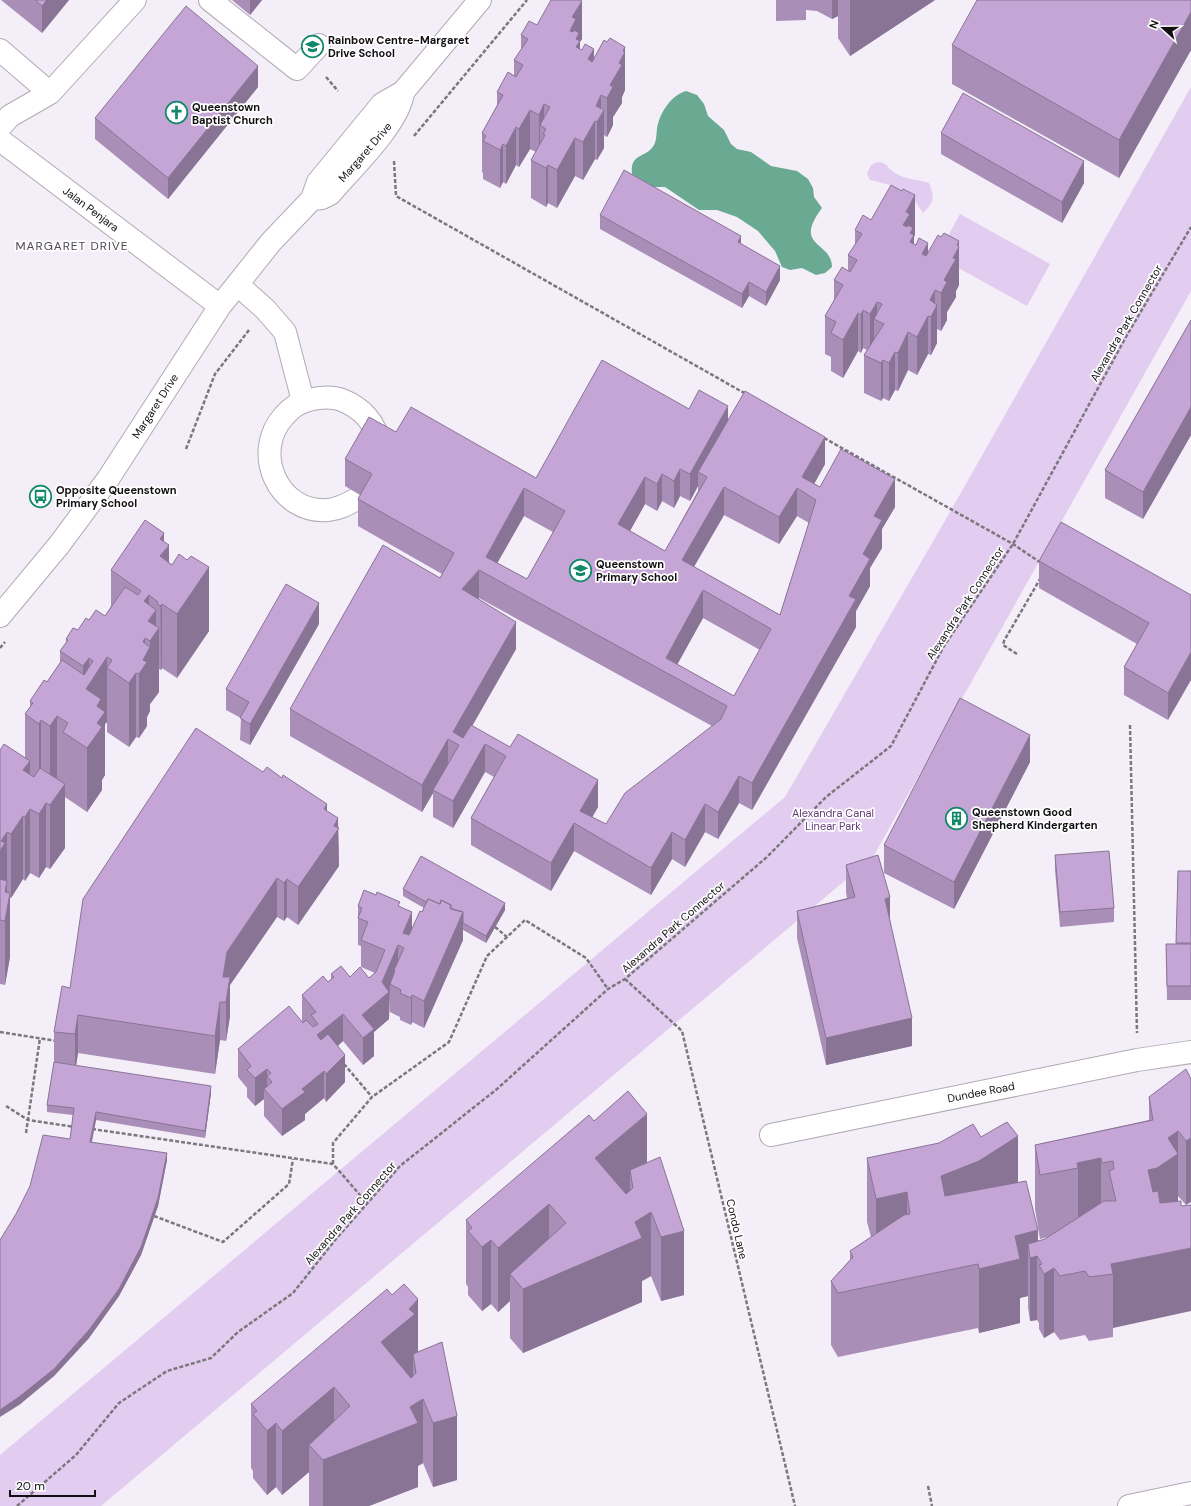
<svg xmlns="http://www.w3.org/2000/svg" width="1191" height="1506" viewBox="0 0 1191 1506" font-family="'DM Sans',sans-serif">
  <rect width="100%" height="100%" fill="#f4eef8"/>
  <path fill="#e2ccf0" d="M1191,87V291L873,857L101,1506H0V1455L785,797L946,519Z
    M878,162C888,163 888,169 895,173C906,180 918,179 929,183C935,197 934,203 923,213C909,189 896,186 870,180L867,174L871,165Z
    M960,214L1050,264L1027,306L937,256Z"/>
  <path fill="#6aa992" d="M686,91L697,95L704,104L708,116L724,130L731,144L737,149L751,152L771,166L797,171L808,179L813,188L814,197L822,208C792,248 832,241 832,267L825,273L816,275L802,268L790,270L782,267L775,251L758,231L737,217L717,210H699L665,187H653L632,174C630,155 642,158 651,149C657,143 656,136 657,129C659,114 671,95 686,91Z"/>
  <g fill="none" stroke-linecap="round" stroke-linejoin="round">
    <defs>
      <path id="minor" d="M210,0L297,69L319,45
        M0,50L50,93L10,116L0,127
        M50,93L135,0
        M0,140L220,306
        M312,199L322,198L330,194C351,169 400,123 403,92
        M238,285L265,309L285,332L303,401
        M362,496C351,502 341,509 328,510C278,514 251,452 284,416C291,408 299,402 309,400C320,397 331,396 342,400C362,408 376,423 379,444
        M0,616L59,545L108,479L220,306L271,242L312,199L318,182L382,104L403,92L480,0
        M771,1135L1137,1060L1191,1052"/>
      <path id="major" d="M1129,1506L1191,1493"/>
    </defs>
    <use href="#minor" stroke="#b0aab4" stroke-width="24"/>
    <use href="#major" stroke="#b0aab4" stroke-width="24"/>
    <path stroke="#7b777d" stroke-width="2.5" stroke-dasharray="4 2" stroke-linecap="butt" d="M326,77L338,91
      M414,136L527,0
      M394,161L396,196L746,394
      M824,438L1013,544L1041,563
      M186,449L215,374L249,330
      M0,648L5,642
      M1017,654L1003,645L1004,641L1040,579
      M1130,725L1137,1033
      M495,927L507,937
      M625,979L682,1031L795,1506
      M0,1032L57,1041
      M344,1064L372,1097
      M6,1106L28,1120L75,1127
      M92,1129L333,1164L367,1203
      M26,1133L40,1038
      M333,1164V1143L372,1097L449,1042L487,956L525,920L586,958L608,989
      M154,1216L223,1242L289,1184L293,1159
      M928,1486L932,1506
      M17,1506L76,1455L119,1403L167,1371L211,1358L238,1332L293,1293L336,1239L400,1166L497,1089L608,989L625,979L767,857L826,797L891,746L944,646L1013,544L1127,335L1191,227"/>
    <use href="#minor" stroke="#fff" stroke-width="22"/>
    <use href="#major" stroke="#fff" stroke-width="22"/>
  </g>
  <path fill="#a98eb7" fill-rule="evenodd" d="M1,0H69L42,33Z
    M232,0H262L250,15Z
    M776,0H935L850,56L838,38V16L832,19L817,11L806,10V20L776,21Z
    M1191,0V50L1119,178L952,84V45Z
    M521,35L582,39L580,42V49L594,58L607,42L625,47V90L622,97V103L613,117V125L607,137L604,135V148L597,160L595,159L583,180L575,176L557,208L548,203L546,207L531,198V160L536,152L530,149L519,167L516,165L506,184L503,182L500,188L483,179V173L482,172V133L497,106V92L514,76V60L521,50Z
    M258,87L168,199L95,139V118Z
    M941,133L1084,183L1062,223L941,154Z
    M600,215L741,244L780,280L766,306L749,296L742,308L600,229Z
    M871,220L915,234L914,237V244L928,253L959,246V285L956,291V297L947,312V320L941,331L937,329V343L931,355L928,354L917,375L908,370L898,391L895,390L889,401L883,398L881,401L864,393V355L867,350L863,348L861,353L858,351L843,378L831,371V357L825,354V316L834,300V280L848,271V255L855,245V230Z
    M1191,320V435L1143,519L1105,498V470Z
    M689,409L728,420L825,464L814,484L820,487L895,507L882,529V548L870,568V586L856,611V627L752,810L739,803L718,839L705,832L685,867L672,859L651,895L574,851L551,891L471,845V818L494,777L485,772L453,828L433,817V793L422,812L290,736V709L440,578L442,574L358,526V499L360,495L345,486V459L396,432L536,478ZM698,486V491L665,551L630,531L645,504L657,511L662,501L674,508L680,496L690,501ZM724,515L779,544L797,516L809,523L780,615L694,567ZM524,516L553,532L527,579L497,563ZM479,598L712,726L606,824L592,817L598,807L472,726L516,649L478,599ZM703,618L760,650L734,696L677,664Z
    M164,542L169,562L209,631L177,678L162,668L161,670L159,669V692L150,704V711L147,717V726L139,738L136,737L129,747L107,732V722L105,724V775L102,780V790L87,812L65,797V848L50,869L46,867L39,878L30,873L25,881L23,879L11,898H10V957L5,985L0,984V750L25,758V714L30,707V701L47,682L60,663V651L66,643V639L78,630L89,620L105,616L111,606V570Z
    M1039,561L1191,595L1168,720L1124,695V667L1137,644L1039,588Z
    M319,624L250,745L240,740L241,718L226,710V689Z
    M1030,762L954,909L884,873V845Z
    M263,772L327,811L338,828L339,866L298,925L287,917L284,921L277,917L230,985V1016L226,1041L220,1040L215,1074L78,1053L76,1066L211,1093L205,1138L96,1120L92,1142L167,1160L158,1206L141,1255L119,1296L89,1338L54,1376L19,1405L70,1139L73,1115L47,1112V1105L54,1062V1032L70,988Z
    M1055,855L1114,908V922L1060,927L1055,870Z
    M846,865L890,922L912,1046L826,1065L797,938V911L847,898L846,893Z
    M1178,871H1191V1000H1167L1166,944H1176Z
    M403,889L505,910L486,943L463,930V940L424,1028L412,1022L411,1025L400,1020V1017L390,1012V991L389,1019L374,1032V1056L363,1065L343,1041L338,1046L345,1082L326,1102L324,1098L305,1114V1120L282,1136L264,1116V1099L255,1106L247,1097V1088L238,1077V1049L302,1022V995L328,982L331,980V974L350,977L369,978L375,973L361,967V946L358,945V906H400L412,929L424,908L403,896Z
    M1191,1079L1186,1205L1178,1196L1113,1328V1337L1089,1341L1085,1335L1060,1340L1054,1332L1044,1338L1039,1329V1323L1037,1320L1030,1321L1028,1308V1296L1020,1298V1323L979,1333L978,1328L838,1357L831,1345V1281L850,1260V1251L871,1237L867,1222V1158L981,1137L1018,1183L1038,1241L1045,1239L1048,1237L1040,1239L1035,1209V1145L1149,1120V1097Z
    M594,1121L647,1162L684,1295L661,1301L651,1276L642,1281V1302L523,1353L510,1338V1301L498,1312L491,1304L482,1311L468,1295V1287L466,1284V1220Z
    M418,1353L457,1480L433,1487L423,1463L418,1466V1487L369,1506H309V1472L282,1495L276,1487L267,1495L253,1478V1471L251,1468V1404Z"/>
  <path fill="#897495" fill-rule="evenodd" d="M47,0H69L42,33V6Z
    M250,0H262L250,15Z
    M832,0H838V16L832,19Z
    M850,0H935L850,56Z
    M582,1V39L580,42V79L570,31L572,17Z
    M1191,12V50L1119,178V140Z
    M625,47V90L622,97V103L613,117V125L607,137V98L610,85L619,63L623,51Z
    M594,49V87L588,59Z
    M258,66V87L168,199V178Z
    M601,95V114L604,110V148L597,160V122L596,106Z
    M544,104V128L540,125V151L539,153V115Z
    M530,110V149L519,167V129Z
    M595,121V159L583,180V142Z
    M516,127V165L506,184V146Z
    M575,138V176L557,208V170Z
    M503,144V182L500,188V150Z
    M1084,161V183L1062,223V202Z
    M548,165V203L546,207V168Z
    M915,195V234L914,237V274L903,225L906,212Z
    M741,236V250L738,242Z
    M959,241V285L956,291V297L947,312V320L941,331V293L944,280Z
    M928,243V282L922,254Z
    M780,266V280L766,306V292Z
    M749,282V296L742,308V294Z
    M935,290V309L937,305V343L931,355V317L930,300Z
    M877,302V321L874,319V345L870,352V314Z
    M863,310V348L861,353V315Z
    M858,313V351L843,378V340Z
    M928,316V354L917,375V337Z
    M908,332V370L898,391V353Z
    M895,352V390L889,401V363Z
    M883,360V398L881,401V363Z
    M728,406V434L698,472V486L690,501V474Z
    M1191,407V435L1143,519V492Z
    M825,437V464L808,495L802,477Z
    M680,469V496L674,508V481Z
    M662,474V501L657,511V484Z
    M645,477V504L618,552V524Z
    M895,479V507L882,529V548L870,568V586L856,611V627L752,810V783L849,596L874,516Z
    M724,487V515L682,587V560Z
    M524,488V516L490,576L486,557Z
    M797,488V516L779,544V517Z
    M164,533V552L169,545V608L162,604V668L161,670L160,539Z
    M209,567V631L177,678V614Z
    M479,570V598L462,616V589Z
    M703,590V618L671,676L666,658Z
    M149,595V621L156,610V632L159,628V692L150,704V711L147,717V726L139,738V674L143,642L144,601ZM145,638L150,641V648L145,655Z
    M319,603V624L250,745V724Z
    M516,622V649L459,749V745L453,732Z
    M1191,652V680L1168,720V693Z
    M107,657V722L105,724V775L102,780V790L87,812V748L83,730V666L89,658V685Z
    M136,673V737L129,747V683Z
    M57,716V780L50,789V726Z
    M41,720V784L39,788V724Z
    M1030,735V762L954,909V882Z
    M448,739V767L433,790V793L422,812V785Z
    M485,744V772L453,828V801Z
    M30,761V873L25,881V817L23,770Z
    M739,776V803L718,839V812Z
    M598,780V807L585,830L580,811Z
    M65,784V848L50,869V805Z
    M46,803V867L39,878V814Z
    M327,804V842L324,809Z
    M705,804V832L685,867V840Z
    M23,816V879L11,898V834Z
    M338,818L339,866L298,925V887Z
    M574,823V851L551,891V863Z
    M7,832V896L10,893V957L5,985V921L0,914V851L1,841Z
    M672,832V859L651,895V868Z
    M277,878V917L230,985V1016L226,1041V1002L223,977L227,952Z
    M287,879V917L284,921V883Z
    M890,897V925L885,899Z
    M505,903V910L486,943V936Z
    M412,912V939L403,933Z
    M463,912V940L424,1028V1001Z
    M398,945V972L394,970V982L390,984L389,1019L374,1032V1056L363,1065V1038L362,1015L382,982Z
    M412,995V1022L411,1025V998Z
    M220,1002V1040L215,1074V1036Z
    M343,1014V1041L317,1063V1035Z
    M78,1015V1053L75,1072V1034Z
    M912,1018V1046L826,1065V1038Z
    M345,1055V1082L326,1102V1074Z
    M267,1069V1092L264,1089V1099L255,1106V1078Z
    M324,1071V1098L305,1114V1120L282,1136V1109L302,1089Z
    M211,1086V1093L205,1138V1131Z
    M96,1112V1120L90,1149V1142Z
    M647,1114V1178L633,1188L630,1170V1193L595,1222V1158Z
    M1178,1131V1217L1148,1234V1170L1168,1138Z
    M1018,1136V1200L941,1240V1176Z
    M1191,1138V1202L1186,1205V1141Z
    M167,1153V1160L158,1206L141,1255L119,1296L89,1338L54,1376L19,1405L0,1417V1410Z
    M1101,1158V1222L1078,1227V1168L1077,1163Z
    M907,1192V1255L876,1263V1199Z
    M549,1204V1268L635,1222L651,1212V1276L642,1281V1302L523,1353V1289L510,1274V1301L498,1312V1248Z
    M1038,1230V1258L1037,1256V1320L1030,1321V1258L1028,1244V1296L1020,1298V1323L979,1333V1269L1015,1236Z
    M684,1231V1295L661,1301V1237Z
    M491,1240V1304L482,1311V1247Z
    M1191,1248V1311L1113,1328V1274L1111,1264Z
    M1054,1268V1332L1044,1338V1274Z
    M418,1299V1363L413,1354V1379L381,1406V1342Z
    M334,1387V1451L410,1407L423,1399V1463L418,1466V1487L369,1506H323V1460L309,1445V1472L282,1495V1431Z
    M457,1416V1480L433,1487V1423Z
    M276,1423V1487L267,1495V1431Z"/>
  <path fill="#c4a5d5" stroke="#897495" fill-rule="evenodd" d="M35,0H47L42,6Z
    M551,0H580L582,1L572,17L576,19L570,31L573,32L574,30L579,33L576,39L580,41L576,47L582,50L585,44L594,49L588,59L592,62L604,40L607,42L610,38L625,47L623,51L625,52L619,63L622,65L610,85L613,87L607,98L601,95L596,106L604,110L597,122L595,121L583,142L575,138L557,170L548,165L546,168L531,160L545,135L543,134L546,129L540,125L550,107L544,104L539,115L530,110L519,129L516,127L506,146L503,144L500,150L483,141L486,136L482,133L503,95L497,92L508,72L516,77L523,65L514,60L528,39L521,35L529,21L537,25Z
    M977,0H1191V12L1119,140L952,45Z
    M186,6L258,66L168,178L95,118Z
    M963,93L1084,161L1062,202L941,133Z
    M624,170L741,236L738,242L780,266L766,292L749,282L742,294L600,215Z
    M891,185L902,191L903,189L915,195L906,212L910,214L903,225L907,227L908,225L913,228L910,233L914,235L910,242L916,245L919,238L928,243L922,254L926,256L938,235L941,237L944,233L959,241L957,245L959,247L953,258L956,259L944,280L947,282L941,293L935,290L930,300L937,305L931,317L928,316L917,337L908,332L898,353L895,352L889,363L883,360L881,363L864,355L884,324L874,319L882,304L877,302L870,314L863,310L861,315L858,313L843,340L831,333L836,322L825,316L843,285L834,280L842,267L850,272L857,260L848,255L862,234L855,230L863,215L871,220Z
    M1191,320V407L1143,492L1105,470Z
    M602,360L689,409L699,390L728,406L690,474L680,469L674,481L662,474L657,484L645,477L618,524L665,551L707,477L698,472L745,391L825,437L802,477L820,487L841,449L895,479L874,516L882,520L863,554L870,559L849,596L856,599L752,783L739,776L718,812L705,804L685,840L672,832L651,868L574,823L551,863L471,818L506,756L485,744L453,801L433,790L459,745L448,739L422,785L290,709L383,545L440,578L454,553L358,499L372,474L345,459L369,417L396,432L411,407L536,478ZM724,487L779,517L797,488L816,500L780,615L682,560ZM524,488L565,511L527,579L486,557ZM479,570L727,706L721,719L625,793L606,824L580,811L598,780L518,734L510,747L471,725L463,738L453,732L516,622L462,589ZM703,590L771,629L734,696L666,658Z
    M145,520L164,533L160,539L169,545L160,556L172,565L179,554L187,560L191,556L209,567L177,614L162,604L161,606L157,604L158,602L149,595L144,601L156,610L148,621L159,628L150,641L145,638L143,642L150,647L143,660L147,662L139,674L136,673L129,683L107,668L112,660L107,657L86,689L101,699L97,706L105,712L97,723L102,727L87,748L63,732L68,723L57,716L50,726L41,720L39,724L25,714L33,703L30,701L44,680L47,682L62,660L84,675L93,661L89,658L83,666L60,651L68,640L66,639L73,628L78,630L86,618L89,620L96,610L105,616L125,587L138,595L141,591L111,570Z
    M1061,522L1191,595V652L1168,693L1124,667L1149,623L1039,561Z
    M286,584L319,603L250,724L240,718L249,702L226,689Z
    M960,698L1030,735L954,882L884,845Z
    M196,728L263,772L267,767L282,778L283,775L327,804L324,809L338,818L334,826L339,828L298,887L287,879L284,883L277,878L227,952L223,977H230L226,1002H220L215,1036L78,1015L75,1034L54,1032L62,986L70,988L83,899Z
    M4,744L30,761L23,770L34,777L40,768L65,784L50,805L46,803L39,814L30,809L25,817L23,816L11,834L7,832L1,841L5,843L0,851V750Z
    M1109,851L1114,908L1060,912L1055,855Z
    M878,855L890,897L885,899L912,1018L826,1038L797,911L855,897L846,865Z
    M421,856L505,903L486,936L463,923V912L451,909V905L441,900L440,904L428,899L426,902L403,889Z
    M1178,871H1191V943H1176Z
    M0,879L7,881L5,892L10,893L5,921L0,920Z
    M364,890L376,895L377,892L400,902L398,906L412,912L403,933L409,935L420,911L422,912L428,899L440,904L441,900L451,905L450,908L463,912L424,1001L412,995L411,998L400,993L401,990L390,984L395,971L394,970L404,948L398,945L382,982L389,992L362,1015L374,1029L363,1038L343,1014L317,1035L321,1040L328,1034L345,1055L326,1074L324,1071L302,1089L305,1092L282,1109L264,1089L272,1082L267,1076L271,1073L267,1069L255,1078L247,1070L251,1066L238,1049L289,1006L303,1023L306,1020L313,1027L318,1024L311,1015L316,1012L302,995L323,976L328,982L334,977L331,974L341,966L350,977L360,967L369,978L376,972L385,950L361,940L368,922L358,918L362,908L358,906Z
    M1166,944H1191V986H1167Z
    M54,1062L211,1086L205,1131L96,1112L90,1142L167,1153L158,1198L141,1247L119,1289L89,1330L54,1369L19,1397L0,1410V1240L16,1214L30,1186L43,1135L70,1139L74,1108L47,1105Z
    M1186,1069L1191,1079V1138L1186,1141L1178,1131L1168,1138L1178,1154L1157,1168L1148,1170L1153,1192L1158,1191L1160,1203L1181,1201V1206L1191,1205V1248L1111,1264L1113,1274L1089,1277L1085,1271L1060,1276L1054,1268L1044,1274L1039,1265L1042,1264L1037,1256L1030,1258L1028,1244L1045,1239L1104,1201H1116L1109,1171L1114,1169L1113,1161L1102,1163L1101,1158L1077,1163L1078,1168L1040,1175L1035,1145L1153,1120L1149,1097Z
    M628,1091L647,1114L595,1158L626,1194L633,1188L630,1170L660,1157L684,1231L661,1237L651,1212L635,1222L642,1238L523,1289L510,1274L566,1223L549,1204L498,1248L491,1240L482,1247L468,1231L472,1228L466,1220L589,1115L594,1121Z
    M1007,1122L1018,1136L979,1161L941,1176L945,1196L1026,1181L1038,1230L1015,1236L1020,1259L979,1269L978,1264L838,1293L831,1281L853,1257L850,1251L904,1215L910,1214L907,1192L876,1199L867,1158L939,1143L973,1124L981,1137Z
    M404,1284L418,1299L409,1309L415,1314L381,1342L411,1378L416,1373L413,1354L442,1342L457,1416L433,1423L423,1399L410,1407L418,1423L323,1460L309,1445L350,1406L334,1387L282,1431L276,1423L267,1431L253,1414L257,1411L251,1404L387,1289L392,1295Z"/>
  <defs>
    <symbol id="school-ring" viewBox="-11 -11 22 22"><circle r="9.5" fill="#fefefe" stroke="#118869" stroke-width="1.5"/><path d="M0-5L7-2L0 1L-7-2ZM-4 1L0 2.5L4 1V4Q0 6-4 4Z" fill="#118869"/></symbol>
    <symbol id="church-ring" viewBox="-11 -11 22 22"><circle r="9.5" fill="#fefefe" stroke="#118869" stroke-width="1.5"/><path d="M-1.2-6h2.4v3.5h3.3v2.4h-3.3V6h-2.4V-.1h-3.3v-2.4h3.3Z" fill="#118869"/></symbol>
    <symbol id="bus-ring" viewBox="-11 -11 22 22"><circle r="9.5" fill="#fefefe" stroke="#118869" stroke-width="1.5"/><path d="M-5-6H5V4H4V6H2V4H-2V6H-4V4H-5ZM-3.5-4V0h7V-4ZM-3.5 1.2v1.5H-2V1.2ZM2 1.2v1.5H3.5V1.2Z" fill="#118869"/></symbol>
    <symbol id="building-ring" viewBox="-11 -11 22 22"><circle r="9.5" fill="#fefefe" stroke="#118869" stroke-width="1.5"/><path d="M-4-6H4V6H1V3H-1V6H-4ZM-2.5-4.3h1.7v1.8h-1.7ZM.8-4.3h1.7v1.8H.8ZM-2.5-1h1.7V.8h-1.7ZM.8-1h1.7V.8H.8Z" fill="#118869"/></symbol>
  </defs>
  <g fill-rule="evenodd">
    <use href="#school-ring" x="300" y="34" width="25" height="25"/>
    <use href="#church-ring" x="164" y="100" width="25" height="25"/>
    <use href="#bus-ring" x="28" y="484" width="25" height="25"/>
    <use href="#school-ring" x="568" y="558" width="25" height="25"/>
    <use href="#building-ring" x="944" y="806" width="25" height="25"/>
  </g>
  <g text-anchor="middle" stroke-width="3.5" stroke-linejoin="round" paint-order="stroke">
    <g font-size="11" font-weight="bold" fill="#110f12" stroke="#fefefe" text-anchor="start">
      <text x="328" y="44">Rainbow Centre-Margaret<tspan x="328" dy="13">Drive School</tspan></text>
      <text x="192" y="111">Queenstown<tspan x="192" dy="13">Baptist Church</tspan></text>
      <text x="56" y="494">Opposite Queenstown<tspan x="56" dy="13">Primary School</tspan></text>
      <text x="596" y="568">Queenstown<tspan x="596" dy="13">Primary School</tspan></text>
      <text x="972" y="816">Queenstown Good<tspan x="972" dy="13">Shepherd Kindergarten</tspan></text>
    </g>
    <g font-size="11" fill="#110f12" stroke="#fefefe">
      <text transform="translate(365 152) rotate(-49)" y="4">Margaret Drive</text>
      <text transform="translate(91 209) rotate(37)" y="4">Jalan Penjara</text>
      <text transform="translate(1126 323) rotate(-60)" y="4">Alexandra Park Connector</text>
      <text transform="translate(155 406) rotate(-57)" y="4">Margaret Drive</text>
      <text transform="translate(965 603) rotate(-57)" y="4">Alexandra Park Connector</text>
      <text transform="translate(673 927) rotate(-41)" y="4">Alexandra Park Connector</text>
      <text transform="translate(981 1092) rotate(-11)" y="4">Dundee Road</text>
      <text transform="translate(350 1213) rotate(-49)" y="4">Alexandra Park Connector</text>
      <text transform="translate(737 1229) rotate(77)" y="4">Condo Lane</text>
    </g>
    <g font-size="11" fill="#633c78" stroke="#fefefe">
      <text x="833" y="817">Alexandra Canal<tspan x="833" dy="13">Linear Park</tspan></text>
    </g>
    <g font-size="12" letter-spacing="1" fill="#4d4750" stroke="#fefefe">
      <text x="72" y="250">MARGARET DRIVE</text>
    </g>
  </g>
  <g transform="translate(1163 28) rotate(291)" stroke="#fefefe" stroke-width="3" paint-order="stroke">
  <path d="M0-3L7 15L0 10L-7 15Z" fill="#110f12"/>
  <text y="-6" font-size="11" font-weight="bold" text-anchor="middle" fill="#110f12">N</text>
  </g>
  <path d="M10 1490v6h85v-6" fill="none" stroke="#110f12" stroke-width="2"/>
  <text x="16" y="1490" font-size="12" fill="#110f12" stroke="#fefefe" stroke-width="3" paint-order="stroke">20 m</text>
</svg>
